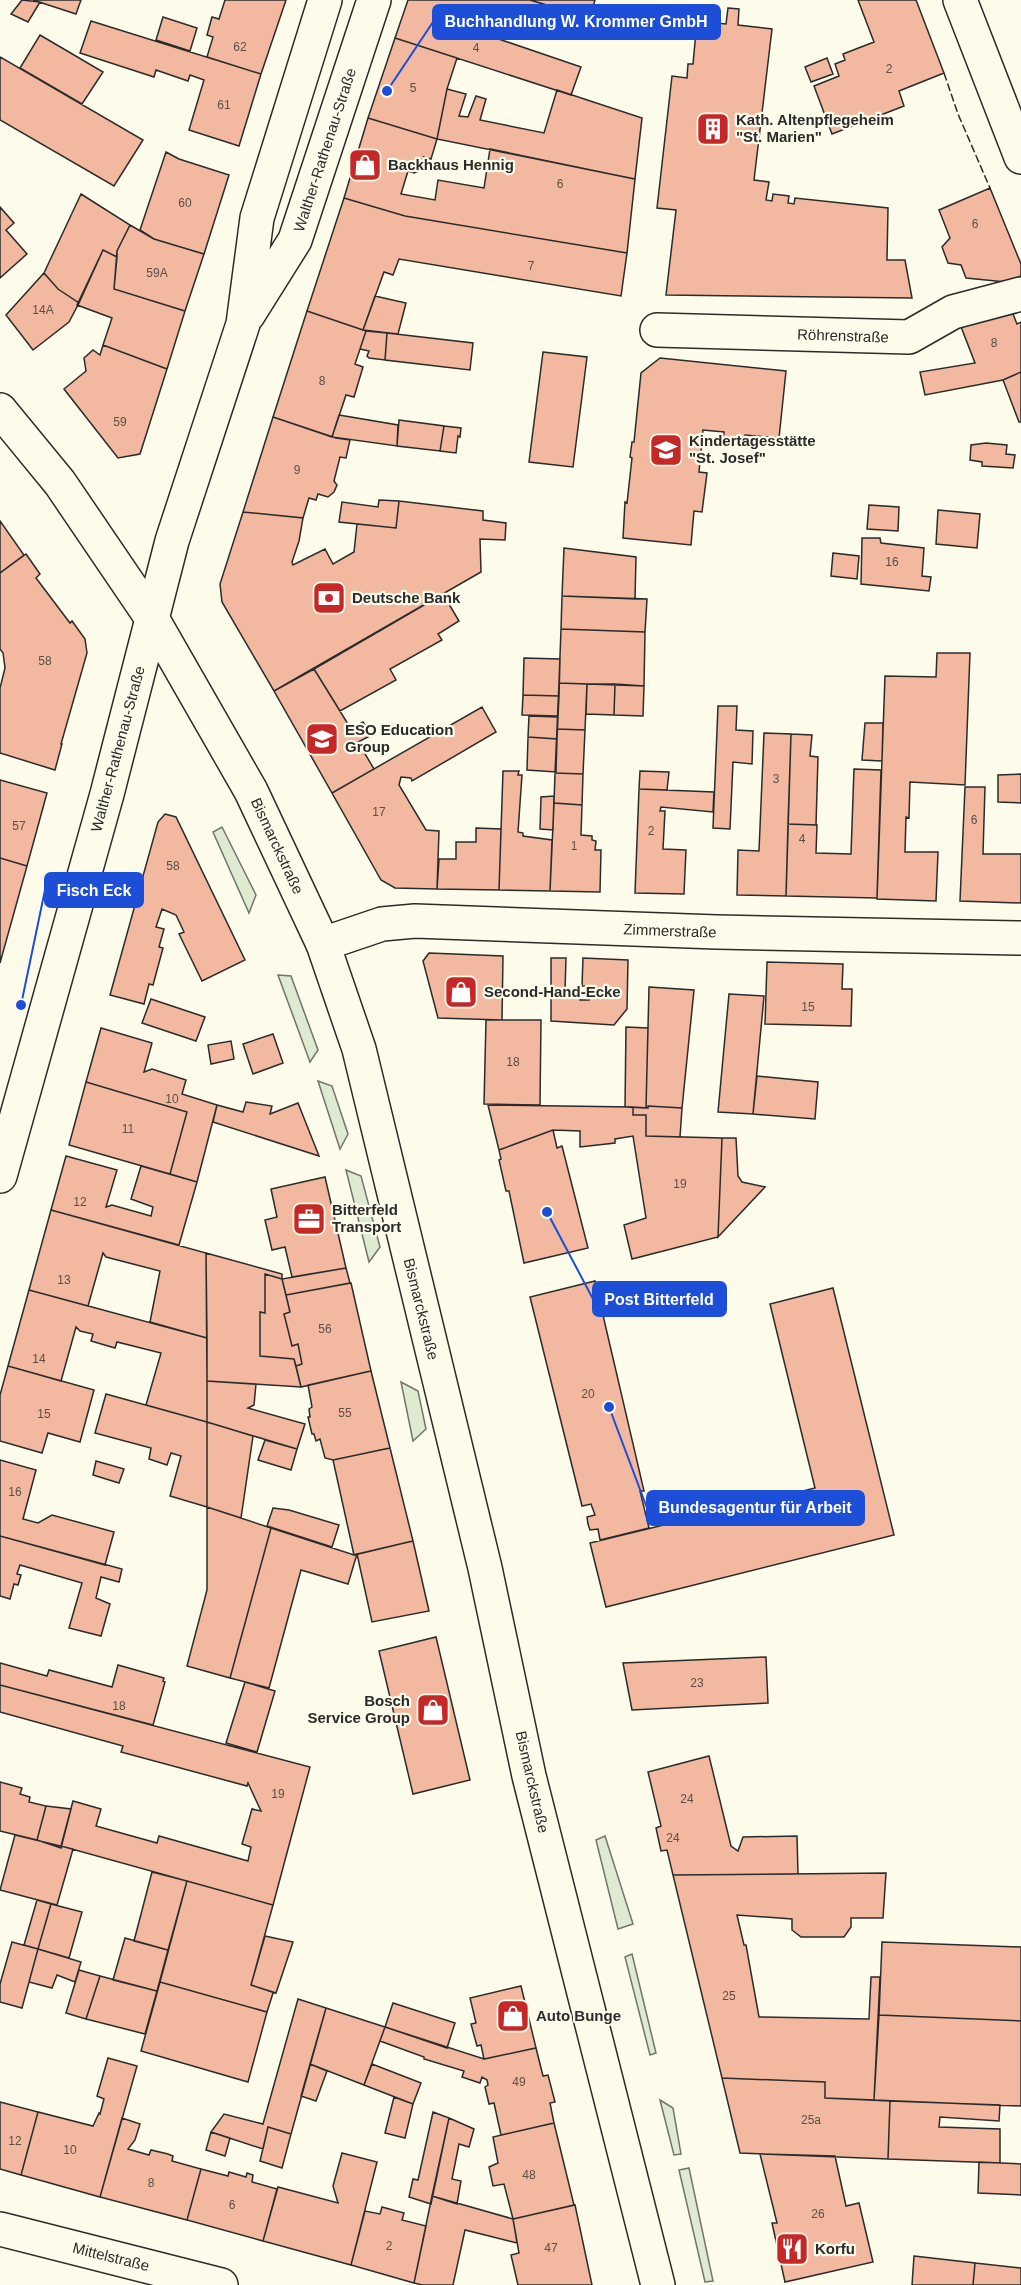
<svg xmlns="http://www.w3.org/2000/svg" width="1021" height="2285" viewBox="0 0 1021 2285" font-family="Arial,sans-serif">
  <rect width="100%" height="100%" fill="#fdfbea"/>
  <path fill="#deebd1" stroke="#74746e" stroke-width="1.5" d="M222,827L256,895L249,913L213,832Z
    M278,975L291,976L318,1050L310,1062Z
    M318,1081L332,1086L348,1134L340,1149Z
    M346,1170L361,1176L380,1247L369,1262Z
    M401,1382L418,1391L426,1429L413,1441Z
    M605,1836L633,1924L618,1929L596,1840Z
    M632,1954L656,2053L650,2055L625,1957Z
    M660,2100L673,2108L681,2154L674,2155Z
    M689,2168L713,2281L705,2282L679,2170Z"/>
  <path fill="#f2b8a0" stroke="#2b2b2b" stroke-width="1.5" d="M22,0L40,2L28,22L11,14Z
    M33,0H81L76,14Z
    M225,0H286L261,74L207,57L213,37L207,35L212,17L219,19Z
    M408,0H530L577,14L570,36L487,8L484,5L478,11L483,17L477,30L479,36L484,34L581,67L571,95L395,38Z
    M530,0H595L592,10L581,6L579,15Z
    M858,0H916L944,73L899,91L904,106L832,134L814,86L839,76L835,64L845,60L843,54L874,42Z
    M728,8L739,9L738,25L772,29L754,180L769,182L766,200L772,201L773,194L789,196L788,203L794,204L795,198L888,208L887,260H905L912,298L666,295L676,210L657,208L672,76L687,78L688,64H693L697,21L726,24Z
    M163,17L197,28L190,51L156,40Z
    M91,21L261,74L239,146L189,130L204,80L190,75L188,81L156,70L154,77L80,53Z
    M40,35L103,72L82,104L20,68Z
    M395,38L457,58L447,89L437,139L368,118Z
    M0,57L143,140L114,186L0,120Z
    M827,58L833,74L811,82L805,67Z
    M447,89L466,94L459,116L468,117L476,96L486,99L480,120L544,133L557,90L642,118L635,179L437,139Z
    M368,118L437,139L431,159L424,157L426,160L422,170L414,173L408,171L401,194L435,200L438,180L484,188L490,149L635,179L627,253L405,216L344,198Z
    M166,152L179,159L229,175L204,254L154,239L140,230Z
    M990,188L1021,264V276L1006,282L966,278L961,265L948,263L942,247L950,238L939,210Z
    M81,194L130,225L117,251V257L103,250L79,303L58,289L44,273Z
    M344,198L405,216L627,253L621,296L399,259L393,275L384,272L363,330L307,311Z
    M0,207L14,223L6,230L27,254L0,278Z
    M130,225L154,239L204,254L185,311L114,289L117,251Z
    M103,250L117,257L114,289L185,311L167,369L103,345L112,318L77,305Z
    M44,273L58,289L79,303L69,322L33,350L6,315Z
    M375,296L406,303L398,334L363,330Z
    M307,311L366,331L355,364L363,367L354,397L346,395L332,437L273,417Z
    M1008,312L1013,314L1017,324L1021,322V372L1003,380L925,395L920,372L975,363L958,319Z
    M366,331L387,333L385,360L369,358L367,356L369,351L360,349Z
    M387,333L473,343L470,370L385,360Z
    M103,345L167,369L140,454L118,458L64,389L86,371L84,358L93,350L100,355Z
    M543,352L587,357L573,467L529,462Z
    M660,358L786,371L779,438L745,435L744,443L723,441L724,432L703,430L699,472L707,473L702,512L694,511L691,545L623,538L625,502L627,503L632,458L630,457L632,442H634L641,373Z
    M1021,372V422H1019L1003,380Z
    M339,415L398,425L397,446L332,437Z
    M273,417L336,438L350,440L346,458L340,457L334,481L337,485L334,492L328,497L318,494L316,500L309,498L303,518L243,512Z
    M399,420L444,426L440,451L397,446Z
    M444,426L461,428L460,437L458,436L456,453L440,451Z
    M986,443L1007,445L1006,454L1015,455L1013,468L982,466V462L970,460L971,445Z
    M379,500L399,501L396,528L339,522L342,502L378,507Z
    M399,501L483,511V520L506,523L505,540L480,539L481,572L274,691L222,602L220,584L243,512L303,518L299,541L292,562L293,565L325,549L333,564L354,552L357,524L396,528Z
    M869,505L899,507L898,531L867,529Z
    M938,510L980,514L977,548L936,544Z
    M0,521L24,555L0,573Z
    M862,538H880L881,543L924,548L922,576L931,577L929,591L861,584Z
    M564,548L636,557L635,599L562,596Z
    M833,553L859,556L857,579L831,576Z
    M26,554L40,574L36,578L70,623L72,621L85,639L87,653L61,744H62L55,770L0,753V688L5,668L3,653L0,649V573Z
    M443,594L459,621L438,634L442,640L390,669L396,680L340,711L314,669Z
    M562,596L647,599L645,632L561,629Z
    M561,629L645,632L644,686L559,683Z
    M937,653H970L965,785L910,782L909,818L906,817L905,852H938L936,901L877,899L885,676L936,677Z
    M524,658L560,659L559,696L523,695Z
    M314,669L351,729L363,722L372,735L358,742L374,769L332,793L274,691Z
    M559,683L587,684L585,730L557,729Z
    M587,684H615L614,715L586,714Z
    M615,684L644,686L643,716L614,715Z
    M523,695L559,696L558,716L522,715Z
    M718,706H737L736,730L753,731L752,764L733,762L730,829L713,828Z
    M482,707L496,732L412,781L411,778L401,777L399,785L426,830L439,831L437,889L395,888L381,880L332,793Z
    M529,716L558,717L557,739L528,737Z
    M865,723H883L882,761L862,760Z
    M557,729L585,730L583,774L555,773Z
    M764,733L791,734L786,896L737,895L738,850L759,851Z
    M791,734L812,735L810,756L818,757L816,825L788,824Z
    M528,737L557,739L556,772L527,770Z
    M854,769L881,770L877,898L786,896L788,824L817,825L816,853L851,854Z
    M503,771H519L518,775H522L518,832L523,833V836L552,840L550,891L499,890Z
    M640,771L669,772L667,790L639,789Z
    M555,773L583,774L582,805L554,803Z
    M1021,774V803L998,802V775Z
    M0,780L47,793L27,866L0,858Z
    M965,787H985L983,854H1021V903L960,901Z
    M639,789L714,792L713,812L661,807L660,811H665L663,849L686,850L684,894L635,893Z
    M554,796L553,830L540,829L541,797Z
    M554,803L582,805L581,835L592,836V840L596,841L595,850H601L600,892L550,891Z
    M165,814L176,817L245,960L202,981L179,934L184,932L176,915L162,909L156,927L164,929L159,947L163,948L153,985L149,984L144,1004L110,995L158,822Z
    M476,828L501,829L499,890L437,889L439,859H456V842H476Z
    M0,858L27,866L0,963Z
    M429,953L503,956L502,1020L438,1018L423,961Z
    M551,958H566L565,991H580V1000H589L590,986H582L583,958L628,960L627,1009L614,1025L551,1021Z
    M767,962L843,964L842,989H852L851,1026L765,1024Z
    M649,987L694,990L682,1108L648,1106V1108H646Z
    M729,994L764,996L753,1114L718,1112Z
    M151,999L205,1017L196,1041L142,1023Z
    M486,1020H541L540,1105L484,1104Z
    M626,1027L648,1028L646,1108L625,1107Z
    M101,1028L152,1043L144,1072L152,1069L186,1080L182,1094L217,1105L197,1182L170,1174L187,1112L86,1082Z
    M273,1034L283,1063L253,1074L243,1044Z
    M231,1041L234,1059L211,1064L208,1045Z
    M757,1076L818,1082L815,1119L753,1114Z
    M86,1082L187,1112L170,1174L69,1145Z
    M246,1102L272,1106L270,1114L298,1103L319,1156L213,1122L217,1105L243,1112Z
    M488,1105L633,1107V1115H646V1136L722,1138L718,1237L632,1259L624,1225L646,1218L633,1136L615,1139V1143L580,1147V1131L553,1130L499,1150Z
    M648,1106L682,1108L680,1137L646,1136V1115H633V1107L648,1108Z
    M553,1130L557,1148L562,1146L588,1248L524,1263L509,1191H506L499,1160L501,1159L499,1150Z
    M722,1138H736L738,1176L742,1182L765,1187L718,1237Z
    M66,1156L117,1170L106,1207L112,1205L151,1216L153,1207L131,1199L141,1166L197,1182L179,1245L51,1210Z
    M325,1177L346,1268L292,1277L285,1247L272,1250L265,1220L277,1217L271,1189Z
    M51,1210L206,1253L207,1338L150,1322L160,1271L106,1257L103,1253L88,1306L29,1290Z
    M206,1253L282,1274V1279L265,1274V1313L260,1312V1356L294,1359L301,1387L207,1381Z
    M346,1268L350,1283L286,1295L282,1279Z
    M265,1274L282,1279L290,1312L284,1314L292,1346L298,1344L302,1364L296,1366L294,1359L260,1356V1312L265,1313Z
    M595,1281L644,1491H640L649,1528L600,1540L598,1529L590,1530L588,1524L587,1517L595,1515L591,1504L582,1506L530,1297Z
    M351,1283L371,1371L301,1387L296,1366L302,1364L298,1344L292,1346L284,1314L290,1312L286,1295Z
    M833,1288L894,1535L606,1607L590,1543L815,1488L770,1304Z
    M29,1290L207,1338V1422L146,1405L161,1353L117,1342L115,1348L91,1341L93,1334L80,1331L76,1327L61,1381L8,1366Z
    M8,1366L94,1390L80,1442L48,1433L42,1453L0,1441V1395Z
    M371,1371L390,1448L333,1460L325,1458L320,1439L316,1441L314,1434H312L308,1417H310L309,1409L312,1407L308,1385Z
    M207,1381L256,1384L254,1405L248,1408L305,1424L297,1449L207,1422Z
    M106,1394L207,1422V1507L170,1496L181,1456L171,1453L167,1465L149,1459L151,1448L95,1433Z
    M207,1422L253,1436L241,1518L207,1507Z
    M265,1440L297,1449L291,1470L258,1460Z
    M390,1448L413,1541L354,1555L333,1460Z
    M0,1460L36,1470L23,1519L38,1523L52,1515L114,1532L105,1565L0,1536Z
    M96,1461L124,1469L119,1483L93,1475Z
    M207,1507L271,1528L230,1678L187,1666L207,1590Z
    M273,1508L289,1510L339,1525L332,1547L267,1526Z
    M271,1528L354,1555L357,1554L348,1584L301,1570L269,1688L230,1678Z
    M0,1536L122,1569L119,1582L101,1577L96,1598L110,1604L101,1636L69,1628L82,1583L20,1565L17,1574L21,1575L18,1585L14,1584L10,1599L0,1596Z
    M413,1541L429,1611L372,1622L357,1554Z
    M436,1637L470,1780L413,1794L379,1651Z
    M766,1657L768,1703L632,1710L623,1663Z
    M0,1663L47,1676L49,1670L112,1687L118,1665L164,1678L163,1681L165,1682L153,1725L0,1685Z
    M245,1682L275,1691L257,1752L226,1743Z
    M0,1685L310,1767L273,1905L61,1846L73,1801L101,1809L96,1826L157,1843L159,1836L248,1861L251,1847L242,1844L252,1809L261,1811L248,1783L247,1786L121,1752L123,1746L0,1712Z
    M709,1756L731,1846L738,1851L743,1837L797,1836L798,1874L673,1875L667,1850L661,1851L656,1828L661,1826L648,1772Z
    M0,1782L22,1788L20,1794L30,1797L29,1802L46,1806L37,1840L0,1831Z
    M46,1806L71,1809L61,1848L37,1840Z
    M15,1835L73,1849L57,1905L0,1890Z
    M152,1872L187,1881L168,1950L134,1941Z
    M886,1873L883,1918H851V1927L844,1937H801L792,1930V1919L737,1915L744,1945H746L759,2017L869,2019L871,1977H880L874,2100L825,2098V2082L722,2078L673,1875Z
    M187,1881L273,1905L251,1985L275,1993H273L267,2012L160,1982Z
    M37,1900L51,1904L38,1949L24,1945Z
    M51,1904L82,1912L69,1958L38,1949Z
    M265,1936L293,1942L276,1993L251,1985Z
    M125,1938L168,1950L157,1991L113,1980Z
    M12,1942L38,1949L22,2008L0,2002V1984Z
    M882,1942L1021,1947V2021L879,2015Z
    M38,1949L81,1962L75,1982L57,1975L52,1988L29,1982Z
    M79,1970L100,1976L86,2019L66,2013Z
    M100,1976L157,1991L145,2034L86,2019Z
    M160,1982L267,2012L248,2082L141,2051Z
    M521,1986L536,2048L484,2059L481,2045L477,2046L471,2024L476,2023L470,1998Z
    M298,1999L326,2008L291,2134L268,2127L263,2149L211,2132L224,2114L263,2124Z
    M393,2003L455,2023L447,2048L385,2027Z
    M326,2008L385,2027L364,2085L310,2064Z
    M879,2015L1021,2021V2106L874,2100Z
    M385,2027L484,2059L536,2048L543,2076L548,2075L555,2102L550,2103L554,2123L501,2135L494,2103L489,2104L485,2087L488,2085L487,2080L482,2077L480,2083L462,2077L464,2071L424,2059V2057L380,2041Z
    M108,2058L137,2066L100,2197L21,2175L38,2112L93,2126L99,2113L100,2114L104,2099L97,2096Z
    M310,2064L327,2071L316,2101L301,2096Z
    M372,2064L421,2083L413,2104L364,2085Z
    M722,2078L825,2082V2098L890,2101L888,2159L740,2153Z
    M394,2097L413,2104L405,2138L385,2133Z
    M890,2101L1000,2105L999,2121L940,2117L939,2127L1000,2129V2163L888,2159Z
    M0,2102L38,2112L21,2175L0,2169Z
    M433,2112L449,2118L431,2204L409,2197L413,2179L418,2180Z
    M122,2118L140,2124L135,2140L128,2149L149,2155L151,2150L168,2154L173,2156L172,2161L201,2169L187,2220L100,2197Z
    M449,2118L474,2129L469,2147L459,2144L452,2179L461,2181L457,2204L432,2196Z
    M554,2123L574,2205L513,2219L504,2184L493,2186L489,2167L498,2163L493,2137Z
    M268,2127L291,2134L282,2168L260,2161Z
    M211,2132L230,2138L225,2156L206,2150Z
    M342,2153L377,2162L351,2265L263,2241L278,2187L338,2203L333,2186Z
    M760,2154L835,2156L846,2206L859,2203L873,2262L785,2282L772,2223H777Z
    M979,2162L1021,2164V2195L978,2193Z
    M201,2169L228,2176L229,2172L246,2177L247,2173L253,2175L252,2182L277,2189L263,2241L187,2220Z
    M432,2196L513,2219L517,2243L465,2230L453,2285H422L414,2283Z
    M575,2205L592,2285H518L511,2255L519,2253L513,2219Z
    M382,2207L404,2213L402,2220L426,2226L414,2283L351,2265L365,2211L380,2214Z
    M914,2256L975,2263L973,2285H912Z
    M975,2263L1021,2268V2285H973Z"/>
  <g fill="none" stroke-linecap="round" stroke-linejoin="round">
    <defs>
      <path id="minor" d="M960,0L1021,157
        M248,315L295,240L374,0
        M657,330L909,337L953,312L1021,294
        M323,944L382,924L415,921L717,932L1021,938
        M0,1176L107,794L172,541L243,324L257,218L325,0
        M0,2229L221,2285"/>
      <path id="primary" d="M0,410L60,483L153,620L251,791L323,944L359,1049L485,1568L529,1776L658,2285"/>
    </defs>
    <use href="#minor" stroke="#2b2b2b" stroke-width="36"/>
    <use href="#primary" stroke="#2b2b2b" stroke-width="36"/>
    <use href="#minor" stroke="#fdfbea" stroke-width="33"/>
    <use href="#primary" stroke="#fdfbea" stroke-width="33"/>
    <path stroke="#2b2b2b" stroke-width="1.5" stroke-dasharray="8 3" stroke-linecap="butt" d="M944,73L958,114L990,188"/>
  </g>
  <defs>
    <symbol id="building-square" viewBox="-11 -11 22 22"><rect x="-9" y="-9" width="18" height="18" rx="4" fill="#c62828" stroke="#fdfbea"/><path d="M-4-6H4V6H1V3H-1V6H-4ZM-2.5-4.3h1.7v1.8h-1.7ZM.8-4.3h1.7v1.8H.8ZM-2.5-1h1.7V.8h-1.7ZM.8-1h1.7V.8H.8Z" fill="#fff"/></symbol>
    <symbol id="shop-square" viewBox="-11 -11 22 22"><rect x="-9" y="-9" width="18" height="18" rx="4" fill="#c62828" stroke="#fdfbea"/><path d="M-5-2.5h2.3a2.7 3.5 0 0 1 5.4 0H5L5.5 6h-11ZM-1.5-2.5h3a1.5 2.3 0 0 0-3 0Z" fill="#fff"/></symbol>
    <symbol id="school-square" viewBox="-11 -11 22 22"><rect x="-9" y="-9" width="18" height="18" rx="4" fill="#c62828" stroke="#fdfbea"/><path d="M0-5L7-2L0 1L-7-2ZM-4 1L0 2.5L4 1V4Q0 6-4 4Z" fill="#fff"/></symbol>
    <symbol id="bank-square" viewBox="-11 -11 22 22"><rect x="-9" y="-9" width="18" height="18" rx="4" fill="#c62828" stroke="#fdfbea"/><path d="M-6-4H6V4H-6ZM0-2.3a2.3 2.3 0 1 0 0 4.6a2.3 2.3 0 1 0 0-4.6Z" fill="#fff"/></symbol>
    <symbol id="office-square" viewBox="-11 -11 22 22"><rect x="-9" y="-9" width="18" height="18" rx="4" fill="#c62828" stroke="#fdfbea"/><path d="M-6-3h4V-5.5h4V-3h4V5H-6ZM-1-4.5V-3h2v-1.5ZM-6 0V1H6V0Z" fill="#fff"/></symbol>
    <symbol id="restaurant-square" viewBox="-11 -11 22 22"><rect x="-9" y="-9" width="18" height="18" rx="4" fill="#c62828" stroke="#fdfbea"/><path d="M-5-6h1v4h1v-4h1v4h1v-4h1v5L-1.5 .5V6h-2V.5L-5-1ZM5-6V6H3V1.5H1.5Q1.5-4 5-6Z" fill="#fff"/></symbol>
  </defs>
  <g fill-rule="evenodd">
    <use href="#building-square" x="694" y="110" width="38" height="38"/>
    <use href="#shop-square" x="346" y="146" width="38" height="38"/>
    <use href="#school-square" x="647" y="431" width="38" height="38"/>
    <use href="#bank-square" x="310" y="579" width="38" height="38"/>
    <use href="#school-square" x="303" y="720" width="38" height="38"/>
    <use href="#shop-square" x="442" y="973" width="38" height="38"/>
    <use href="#office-square" x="290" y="1200" width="38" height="38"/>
    <use href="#shop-square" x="414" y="1691" width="38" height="38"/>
    <use href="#shop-square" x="494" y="1997" width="38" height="38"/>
    <use href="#restaurant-square" x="773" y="2230" width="38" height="38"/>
  </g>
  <g text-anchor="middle" stroke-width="4.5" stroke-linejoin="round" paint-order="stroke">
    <g font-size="12" fill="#5d4e48">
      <text x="240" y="51">62</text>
      <text x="476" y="52">4</text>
      <text x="889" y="73">2</text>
      <text x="413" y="92">5</text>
      <text x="224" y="109">61</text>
      <text x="560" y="188">6</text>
      <text x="185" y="207">60</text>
      <text x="975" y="228">6</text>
      <text x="531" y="270">7</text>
      <text x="157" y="277">59A</text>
      <text x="43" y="314">14A</text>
      <text x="994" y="347">8</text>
      <text x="322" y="385">8</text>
      <text x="120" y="426">59</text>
      <text x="297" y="474">9</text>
      <text x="892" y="566">16</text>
      <text x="45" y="665">58</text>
      <text x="776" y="783">3</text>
      <text x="379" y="816">17</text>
      <text x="974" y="824">6</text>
      <text x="19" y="830">57</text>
      <text x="651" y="835">2</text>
      <text x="802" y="843">4</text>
      <text x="574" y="850">1</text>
      <text x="173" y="870">58</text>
      <text x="808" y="1011">15</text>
      <text x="513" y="1066">18</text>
      <text x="172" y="1103">10</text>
      <text x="128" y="1133">11</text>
      <text x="680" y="1188">19</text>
      <text x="80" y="1206">12</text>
      <text x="64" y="1284">13</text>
      <text x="325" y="1333">56</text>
      <text x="39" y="1363">14</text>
      <text x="588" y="1398">20</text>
      <text x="345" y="1417">55</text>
      <text x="44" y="1418">15</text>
      <text x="15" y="1496">16</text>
      <text x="697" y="1687">23</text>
      <text x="119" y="1710">18</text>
      <text x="278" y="1798">19</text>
      <text x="687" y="1803">24</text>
      <text x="673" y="1842">24</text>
      <text x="729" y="2000">25</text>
      <text x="519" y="2086">49</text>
      <text x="811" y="2124">25a</text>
      <text x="15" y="2145">12</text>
      <text x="70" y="2154">10</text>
      <text x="529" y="2179">48</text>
      <text x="151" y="2187">8</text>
      <text x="232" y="2209">6</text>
      <text x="818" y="2218">26</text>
      <text x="389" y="2250">2</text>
      <text x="551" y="2252">47</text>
    </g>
    <g font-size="15" font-weight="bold" fill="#2b2b2b" stroke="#fdfbea" text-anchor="start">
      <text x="736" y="125">Kath. Altenpflegeheim<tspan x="736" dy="17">"St. Marien"</tspan></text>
      <text x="388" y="170">Backhaus Hennig</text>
      <text x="689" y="446">Kindertagesstätte<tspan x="689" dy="17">"St. Josef"</tspan></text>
      <text x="352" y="603">Deutsche Bank</text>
      <text x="345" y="735">ESO Education<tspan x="345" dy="17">Group</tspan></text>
      <text x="484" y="997">Second-Hand-Ecke</text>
      <text x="332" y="1215">Bitterfeld<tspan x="332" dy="17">Transport</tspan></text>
      <text x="410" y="1706" text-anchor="end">Bosch<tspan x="410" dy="17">Service Group</tspan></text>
      <text x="536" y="2021">Auto Bunge</text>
      <text x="815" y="2254">Korfu</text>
    </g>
    <g font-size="15" fill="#2b2b2b" stroke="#fdfbea">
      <text transform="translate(325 150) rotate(-72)" y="5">Walther-Rathenau-Straße</text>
      <text transform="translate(843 336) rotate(2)" y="5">Röhrenstraße</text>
      <text transform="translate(118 749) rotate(-75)" y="5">Walther-Rathenau-Straße</text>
      <text transform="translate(277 846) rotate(65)" y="5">Bismarckstraße</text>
      <text transform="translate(670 931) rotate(2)" y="5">Zimmerstraße</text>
      <text transform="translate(421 1309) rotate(76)" y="5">Bismarckstraße</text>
      <text transform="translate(532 1782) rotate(77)" y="5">Bismarckstraße</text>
      <text transform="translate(111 2257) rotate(14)" y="5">Mittelstraße</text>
    </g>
  </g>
  <path fill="none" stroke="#1d4ed8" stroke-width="2" d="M387 91L433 22M21 1005L45 890M547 1212L593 1299M609 1407L647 1508"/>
  <g fill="#1d4ed8" stroke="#fdfbea" stroke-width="2">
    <circle cx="387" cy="91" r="6"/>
    <circle cx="21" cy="1005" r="6"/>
    <circle cx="547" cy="1212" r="6"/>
    <circle cx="609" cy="1407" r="6"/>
  </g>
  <g fill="#1d4ed8" stroke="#1d4ed8" stroke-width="2">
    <rect x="433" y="5" width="287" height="34" rx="6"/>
    <rect x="45" y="873" width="98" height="34" rx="6"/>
    <rect x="593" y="1282" width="133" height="34" rx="6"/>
    <rect x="647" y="1491" width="217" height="34" rx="6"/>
  </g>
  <g font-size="16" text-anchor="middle" font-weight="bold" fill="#fff">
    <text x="576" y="27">Buchhandlung W. Krommer GmbH</text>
    <text x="94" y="896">Fisch Eck</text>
    <text x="659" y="1305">Post Bitterfeld</text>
    <text x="755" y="1513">Bundesagentur für Arbeit</text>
  </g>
</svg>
